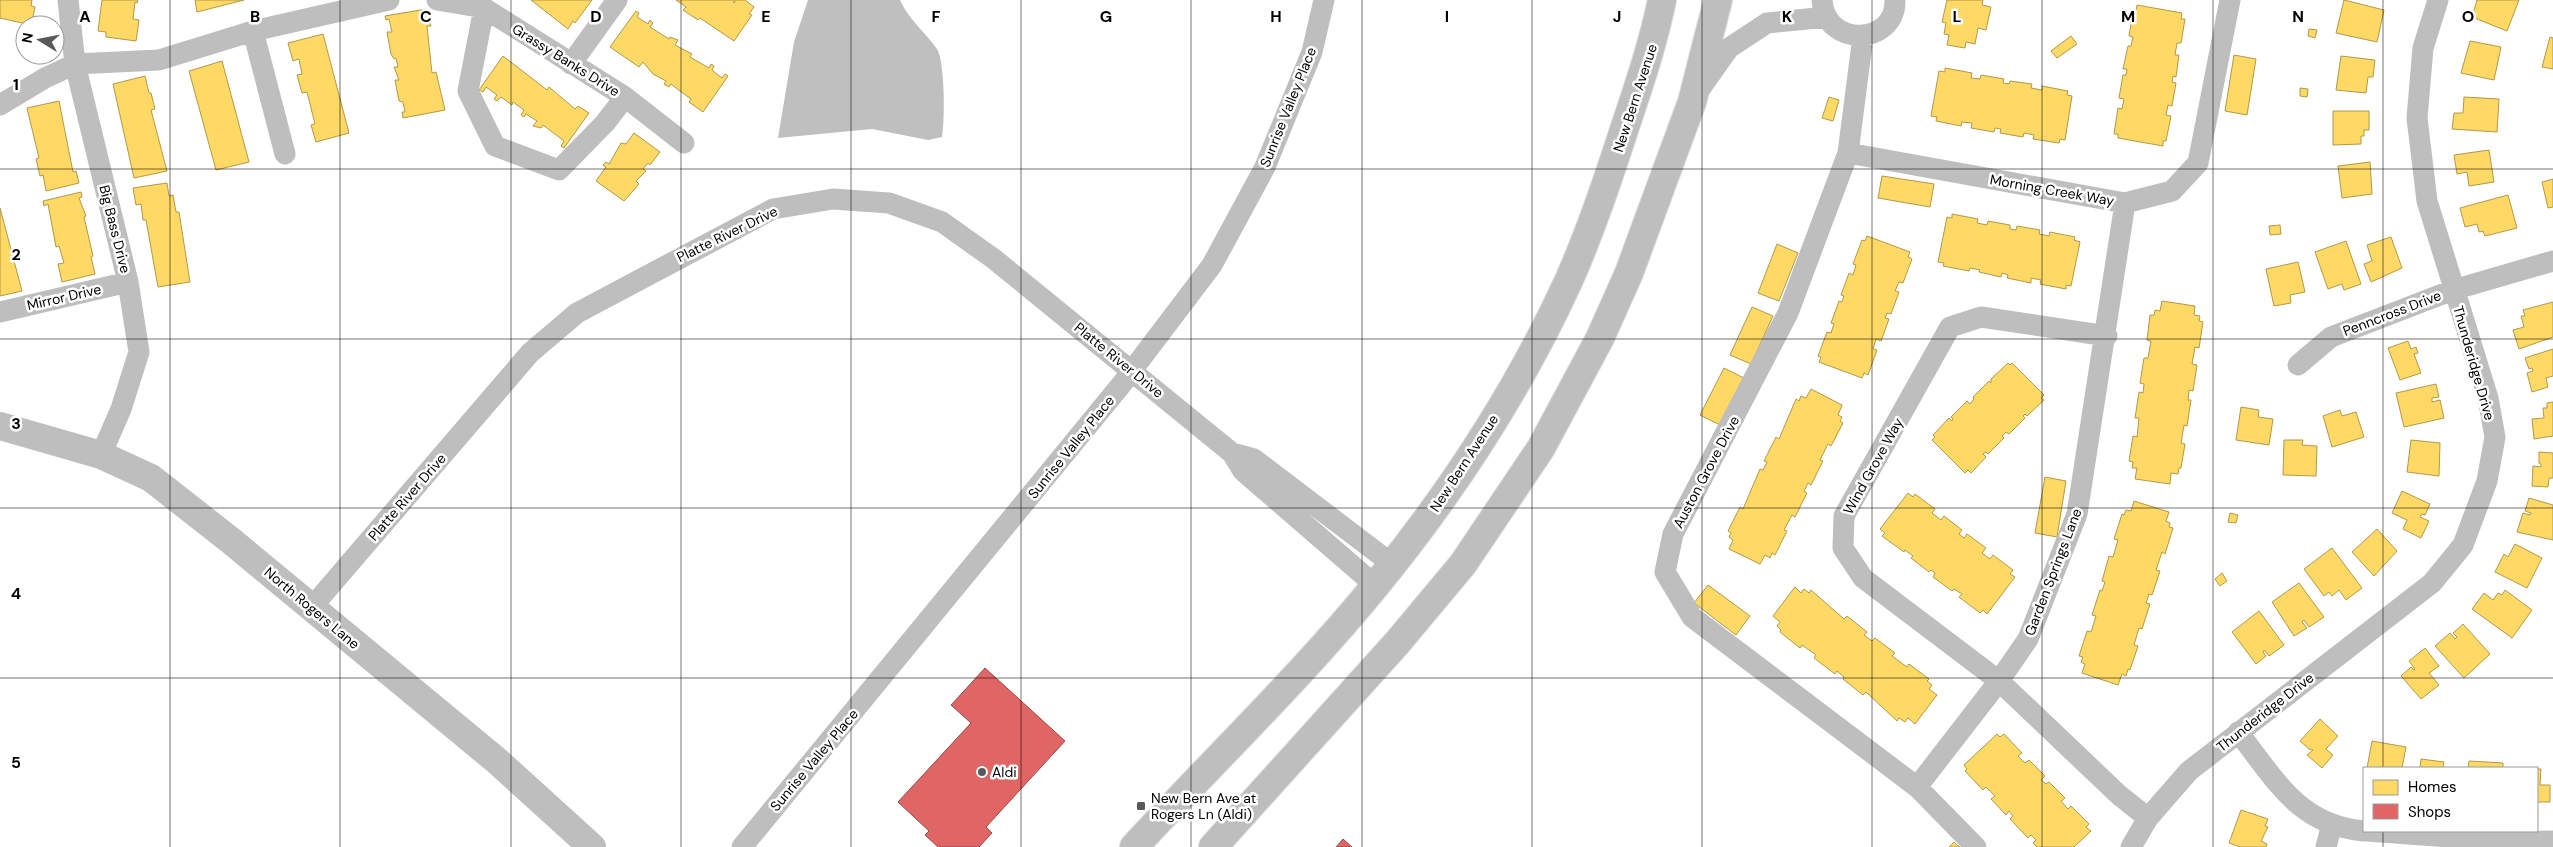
<svg xmlns="http://www.w3.org/2000/svg" width="2553" height="847" viewBox="0 0 2553 847" font-family="'DM Sans',sans-serif">
  <rect width="100%" height="100%" fill="#fff"/>
  <path fill="#bfbfbf" d="M808,0H900C908,19 925,32 937,49C945,62 945,121 942,137L928,140L872,129L778,138L794,42Z"/>
  <path fill="#ffd966" stroke="#b29847" d="M0,0H32L31,6L35,7L31,25L0,18Z
    M102,0H138L137,3L135,2L133,19L139,20L136,41L106,37V32L98,31Z
    M195,0H244L197,12Z
    M531,0H592L575,23L573,21L568,29Z
    M676,0H734V3L736,0H745L754,7L749,14L752,15L734,41L700,18L698,20L683,10L686,7Z
    M1947,0H1983L1982,5L1991,7L1986,30L1978,28L1975,44L1966,42L1965,48L1947,45L1949,35L1944,34L1946,23L1942,22Z
    M2344,0L2384,10L2377,42L2336,33Z
    M2477,0H2519L2507,31L2472,17Z
    M2137,5L2182,13L2181,19H2185L2181,43H2177L2175,55H2179L2176,77L2173,76L2172,82L2176,83L2172,106L2168,105L2166,115L2171,116L2166,141H2163V146L2118,138V134H2114L2118,108L2122,109L2124,99L2119,98L2123,75H2126L2127,69H2123L2128,46H2131L2133,37L2129,36L2133,11H2136Z
    M426,9L431,26H427L432,73L436,72L445,110L403,118L402,112H405L403,102L399,101L395,80H399L394,67H398L396,58L394,59L391,54L387,32H392L389,19L386,20L385,16Z
    M636,11L639,13L637,17L648,24L650,20L653,23L650,27L669,39L670,37L678,40L675,45L692,54L690,57L709,68L711,64L714,66L712,70L722,78L725,74L728,76L703,112L689,102L691,99L680,91L671,84L669,87L664,84L666,81L653,74L643,62L639,67L610,47Z
    M2309,29L2317,30L2315,38L2308,36Z
    M323,34L349,133L316,142L311,125L315,124L307,92L302,93L297,75L302,74L299,59L293,61L288,43Z
    M2071,36L2077,44L2057,58L2051,51Z
    M2550,37L2553,38V69L2542,67Z
    M2470,41L2501,47L2494,80L2461,73Z
    M2234,55L2256,59L2247,115L2225,111Z
    M503,56L547,90L549,87L575,109L578,106L589,113L564,148L561,146L564,141L543,125L541,128L533,126L537,121L526,114L524,117L521,115L524,110L513,102L512,105L501,97L497,101L494,99L497,95L486,87L483,92L479,90Z
    M2341,56L2375,60L2373,77H2368L2366,93L2336,90Z
    M222,61L249,162L216,170L189,71Z
    M1945,68L1972,73L1971,78L1980,79L1981,75L2004,79L2003,83L2009,84L2010,81L2032,84L2031,88L2042,90V86L2068,91L2067,95L2072,96L2065,140L2060,139L2059,143L2033,139L2034,135L2024,133L2023,137L2000,133L2001,129L1995,128L1994,132L1971,128L1972,123L1962,122L1961,126L1936,121L1937,117L1931,116L1939,71L1945,72Z
    M145,76L149,93H151L155,109L151,110L167,171L134,178L113,84Z
    M2300,88L2308,89L2307,97L2300,96Z
    M1829,97L1839,100L1833,121L1822,118Z
    M2464,97L2499,99L2497,132L2452,129L2454,113H2463Z
    M59,101L73,172L76,171L79,183L46,191L43,175L40,176L36,159L39,158L27,108Z
    M2333,111H2369V130H2364V136H2361V144L2333,145Z
    M634,133L660,152L650,165L648,163L643,169L646,171L636,181L639,184L624,201L596,181L606,167L603,165L606,162L609,164L621,143L626,144Z
    M2489,150L2494,182L2469,186L2467,172L2457,174L2454,155Z
    M2370,162L2372,194L2342,198L2338,166Z
    M1882,176L1934,184L1930,207L1878,198Z
    M2553,179V207L2548,208L2542,182Z
    M167,183L169,196L173,195L176,212H179L190,282L158,287L146,220H143L141,204L136,205L133,188Z
    M81,192L82,197L79,198L86,216L84,217L93,256L91,257L95,274L62,282L58,264L64,263L59,246L56,247L48,204L44,206L43,201Z
    M2508,195L2517,228L2485,236L2483,231L2479,232L2477,224L2465,227L2460,208Z
    M0,208L22,291L0,296Z
    M1952,214L1978,219L1977,223L1987,225L1988,221L2010,225V229L2016,230L2017,226L2040,230L2039,234L2049,236L2050,232L2075,237L2074,240L2080,242L2071,286L2066,285V289L2040,284L2041,280L2031,278V283L2007,278L2008,275L2002,273L2001,277L1979,272L1980,270L1970,268L1969,271L1943,266L1944,263L1938,262L1947,217L1952,218Z
    M2280,225L2281,234L2270,235L2269,226Z
    M1867,236L1910,252L1908,257L1912,259L1903,283L1899,282L1895,291L1899,292L1891,314L1887,313L1885,318L1889,319L1881,341L1876,339L1873,349L1877,350L1868,375L1864,373L1862,378L1819,362L1821,357L1818,356L1827,332L1831,333L1834,324L1831,323L1839,301L1842,302L1844,296L1841,295L1849,273L1853,275L1856,265L1853,264L1862,240L1865,241Z
    M2391,237L2402,268L2371,282L2364,264L2372,261L2367,245Z
    M2346,241L2361,284L2344,290L2342,284L2328,289L2315,252Z
    M1777,244L1798,253L1779,301L1758,293Z
    M2298,262L2305,292L2290,295L2291,303L2274,306L2266,269Z
    M2162,301L2195,306L2194,315L2200,316L2199,321L2203,322L2199,348L2195,347L2192,364L2197,365L2193,391L2189,390L2188,400H2191L2187,426L2184,425L2181,443L2185,444L2181,468H2179L2178,474L2171,473L2170,484L2135,479L2137,468H2132L2133,462L2129,461L2133,436L2137,437L2139,418H2135L2139,392L2143,393L2144,384L2140,383L2144,358H2148L2151,341L2147,340L2150,315H2154L2155,310L2160,311Z
    M2553,302V337L2519,349L2513,330L2524,327L2521,316H2525L2523,310Z
    M1752,307L1773,316L1751,364L1730,355Z
    M2408,341L2411,349L2416,347L2418,353L2414,354L2421,373L2400,380L2388,348Z
    M2553,349V376L2546,378L2548,387L2532,392L2527,373L2533,371L2532,368L2529,369L2525,358Z
    M2008,363L2010,365L2012,363L2044,395L2041,398L2044,400L2027,416L2025,414L2023,416L2025,418L2009,434L2006,432L2002,436L2004,438L1988,454L1986,452L1983,454L1986,457L1971,473L1968,470L1965,473L1932,440L1935,437L1933,435L1949,418L1952,421L1953,419L1951,417L1967,401L1970,404L1974,399L1973,397L1989,381L1991,383V379Z
    M1724,368L1744,378L1720,425L1700,415Z
    M2436,384L2439,397L2432,398V402L2440,400L2444,418L2404,427L2396,393Z
    M1811,389L1842,405L1838,415L1842,417L1840,421L1843,423L1831,446L1828,444L1820,460L1823,461L1811,485L1808,483L1804,491L1807,493L1795,517L1792,515L1784,530L1787,531L1775,555L1772,553L1770,558L1765,555L1760,564L1729,549L1733,540L1729,537L1731,533L1728,531L1740,507L1743,509L1760,469L1763,470L1767,462L1764,461L1776,437L1779,439L1796,399L1799,401L1801,396L1806,398Z
    M2553,402V436L2534,439L2532,419L2544,418L2543,408H2547V403Z
    M2241,407L2259,410L2258,417L2273,419L2269,445L2236,440Z
    M2340,410L2342,416L2356,412L2364,437L2332,447L2323,416Z
    M2284,440H2303L2302,445L2317,446L2316,476L2283,475Z
    M2411,440L2440,443L2439,476L2407,472Z
    M2539,452L2553,453V478H2549L2548,487L2532,486L2533,466L2541,467V464L2539,463Z
    M2045,477L2066,481L2057,537L2035,533Z
    M2402,491L2430,504L2425,515L2422,514L2420,517L2429,521L2421,538L2403,529L2407,520L2392,513Z
    M1908,493L1913,497L1915,494L1935,509L1932,513L1941,520L1944,516L1962,530L1959,534L1964,538L1967,534L1986,548L1982,553L1990,559L1993,555L2013,570L2010,574L2015,577L1987,614L1983,610L1980,613L1959,597L1962,594L1954,589L1952,591L1933,577L1935,573L1931,570L1929,572L1911,558L1913,556L1905,550L1904,552L1882,536L1885,533L1880,529Z
    M2529,498L2553,505V540L2517,532L2523,513L2530,515L2531,513L2525,511Z
    M2134,501L2169,512L2166,521L2170,523L2169,527L2173,528L2165,554L2162,552L2156,570L2160,571L2152,595L2149,594L2146,603L2150,604L2142,629L2139,628L2134,645L2138,646L2130,670L2128,669L2126,676L2122,674L2118,685L2082,673L2085,664L2081,662L2083,657L2079,656L2087,631L2091,632L2096,616L2092,615L2100,590L2102,591L2105,582L2102,581L2109,556L2113,557L2118,540L2114,539L2122,514L2124,515L2126,510L2131,511Z
    M2230,513L2238,515L2236,523L2228,522Z
    M2377,529L2397,551L2374,576L2352,552Z
    M2515,544L2542,558L2527,588L2495,572L2504,554L2508,557Z
    M2332,548L2362,588L2346,600L2339,590L2332,596L2329,592L2324,596L2304,569Z
    M2222,573L2227,581L2220,586L2215,579Z
    M2299,583L2324,617L2309,627L2304,620L2302,622L2307,628L2294,636L2272,602Z
    M1708,585L1750,616L1736,635L1694,603Z
    M1795,587L1801,593L1804,589L1809,593L1811,590L1844,619L1847,616L1867,632L1864,635L1872,641L1875,638L1895,653L1892,656L1907,667L1909,664L1929,679L1927,681L1932,685L1929,689L1937,695L1915,724L1908,718L1905,722L1899,718L1897,721L1866,692L1863,695L1843,679L1844,677L1837,671L1835,674L1814,658L1816,655L1802,645L1800,648L1780,632L1781,630L1777,626L1780,622L1773,616Z
    M2505,590L2532,610L2512,638L2472,609L2484,593L2493,600L2498,593L2502,595Z
    M2259,611L2284,645L2269,656L2264,650L2263,652L2266,656L2256,664L2232,632Z
    M2463,624L2490,654L2464,678L2435,646L2450,633L2455,639L2457,637L2453,633Z
    M2425,648L2439,666L2429,673L2439,685L2421,699L2401,676L2411,667L2414,670L2415,669L2409,661Z
    M2320,719L2338,736L2326,749L2333,755L2322,768L2307,755L2313,750L2309,749L2300,741Z
    M1997,734L2000,737L2004,734L2022,753L2018,756L2025,763L2029,760L2045,776L2041,780L2046,784L2049,782L2065,798L2061,801L2068,809L2071,806L2089,824L2086,827L2091,831L2074,847H2037L2033,843L2036,840L2031,835L2028,838L2010,819L2013,816L2009,811L2006,815L1991,799L1995,796L1986,787L1983,790L1965,771L1967,769L1964,765Z
    M2372,741L2406,747L2402,768H2367Z
    M2421,759L2444,762L2443,768H2420Z
    M2469,761L2503,763V768H2468Z
    M2537,769H2541L2540,785H2550V802H2537Z
    M2241,810L2268,819L2265,826L2268,827L2261,841L2267,844L2266,847H2240L2229,843Z
    M1954,842L1959,847H1960H1949Z"/>
  <path fill="#e06666" stroke="#9d4747" d="M985,668L1065,741L986,827L992,833L979,847H938L925,835L929,831L898,802L971,723L951,705Z
    M1343,839L1352,847H1336Z"/>
  <g fill="none" stroke-linecap="round" stroke-linejoin="round">
    <defs>
      <path id="primary" d="M1134,847C1214,760 1301,677 1376,585C1452,492 1519,389 1569,280C1591,230 1608,179 1625,127C1639,85 1653,44 1662,0
        M1213,847L1397,643L1463,564L1541,448L1600,338L1629,273L1692,102L1718,0"/>
    </defs>
    <use href="#primary" stroke="#dbdbdb" stroke-width="30"/>
    <path stroke="#bebebe" stroke-width="21" d="M68,0L75,64L128,282L139,352L121,409L101,455
      M437,0L484,8L625,97L684,143
      M1822,0C1825,48 1896,46 1895,0
      M484,8L468,91L495,146L559,170L605,123L625,97
      M253,31L285,154
      M1863,36L1848,153L1788,313L1673,534L1665,572L1692,617L1917,787L1976,847
      M571,64L617,0
      M1700,89L1729,48L1767,23L1827,17
      M0,105L45,78L75,64L159,60L253,31L389,0
      M1848,153L2125,203L2172,191L2198,163L2230,0
      M0,312L128,282
      M2107,336L1981,317L1950,327L1844,516L1843,548L1863,578L1999,681L2119,795L2148,818
      M2298,365L2331,337L2453,290L2553,261
      M1232,453L1254,459L1392,564
      M312,607L530,353L577,313L773,209L833,199L889,203L942,222L994,259L1232,453L1243,471L1376,586
      M2238,732C2276,780 2298,825 2364,831
      M1917,787L1999,681L2028,639L2077,514L2125,203
      M2367,831L2518,842L2553,841
      M742,847L1121,385L1212,265L1265,167L1312,52L1324,0
      M2131,847L2148,818L2189,771L2432,583L2463,545L2487,481L2495,437L2488,398L2427,201L2417,118L2423,48L2438,0
      M2326,847L2332,824"/>
    <path stroke="#bebebe" stroke-width="28" d="M0,426L101,455L151,478L230,540L496,760L592,847"/>
    <use href="#primary" stroke="#bebebe" stroke-width="28"/>
  </g>
  <path fill="none" stroke="#000" stroke-width="1" stroke-opacity="0.55" d="M170,0V847M340,0V847M511,0V847M681,0V847M851,0V847M1021,0V847M1191,0V847M1362,0V847M1532,0V847M1702,0V847M1872,0V847M2042,0V847M2213,0V847M2383,0V768M0,169H2553M0,339H2553M0,508H2553M0,678H2553M2383,831V847"/>
  <g fill="#595959" stroke="#fff" stroke-width="2">
    <circle cx="982" cy="772" r="5"/>
    <rect x="1136" y="801" width="10" height="10" rx="2.5"/>
  </g>
  <g text-anchor="middle" stroke-width="5" stroke-linejoin="round" paint-order="stroke">
    <g font-size="14" fill="#000" stroke="#fff">
      <text transform="translate(566 60) rotate(32)" y="5">Grassy Banks Drive</text>
      <text transform="translate(1635 98) rotate(-72)" y="5">New Bern Avenue</text>
      <text transform="translate(1288 107) rotate(-68)" y="5">Sunrise Valley Place</text>
      <text transform="translate(2052 190) rotate(10)" y="5">Morning Creek Way</text>
      <text transform="translate(115 229) rotate(76)" y="5">Big Bass Drive</text>
      <text transform="translate(727 234) rotate(-26)" y="5">Platte River Drive</text>
      <text transform="translate(64 297) rotate(-13)" y="5">Mirror Drive</text>
      <text transform="translate(2392 313) rotate(-21)" y="5">Penncross Drive</text>
      <text transform="translate(1119 360) rotate(39)" y="5">Platte River Drive</text>
      <text transform="translate(2474 363) rotate(74)" y="5">Thunderidge Drive</text>
      <text transform="translate(1071 447) rotate(-51)" y="5">Sunrise Valley Place</text>
      <text transform="translate(1464 463) rotate(-57)" y="5">New Bern Avenue</text>
      <text transform="translate(1873 466) rotate(-61)" y="5">Wind Grove Way</text>
      <text transform="translate(1706 472) rotate(-62)" y="5">Auston Grove Drive</text>
      <text transform="translate(407 497) rotate(-49)" y="5">Platte River Drive</text>
      <text transform="translate(2053 572) rotate(-69)" y="5">Garden Springs Lane</text>
      <text transform="translate(312 608) rotate(40)" y="5">North Rogers Lane</text>
      <text transform="translate(2265 712) rotate(-38)" y="5">Thunderidge Drive</text>
      <text transform="translate(814 760) rotate(-50)" y="5">Sunrise Valley Place</text>
    </g>
    <g font-size="14" fill="#000" stroke="#fff" text-anchor="start">
      <text x="992" y="777">Aldi</text>
      <text x="1151" y="803">New Bern Ave at<tspan x="1151" dy="16">Rogers Ln (Aldi)</tspan></text>
    </g>
  </g>
  <g font-size="16" text-anchor="middle" font-weight="bold" fill="#000" stroke="#fff" stroke-width="5" stroke-linejoin="round" paint-order="stroke">
    <text x="85" y="22">A</text>
    <text x="255" y="22">B</text>
    <text x="426" y="22">C</text>
    <text x="596" y="22">D</text>
    <text x="766" y="22">E</text>
    <text x="936" y="22">F</text>
    <text x="1106" y="22">G</text>
    <text x="1276" y="22">H</text>
    <text x="1447" y="22">I</text>
    <text x="1617" y="22">J</text>
    <text x="1787" y="22">K</text>
    <text x="1957" y="22">L</text>
    <text x="2128" y="22">M</text>
    <text x="2298" y="22">N</text>
    <text x="2468" y="22">O</text>
    <text x="16" y="90">1</text>
    <text x="16" y="260">2</text>
    <text x="16" y="429">3</text>
    <text x="16" y="599">4</text>
    <text x="16" y="768">5</text>
  </g>
  <rect x="2363" y="767" width="175" height="65" fill="#ffffff" stroke="#999999"/>
  <rect x="2373" y="780" width="25" height="15" fill="#ffd966" stroke="#999999"/>
  <text x="2408" y="792" font-size="15" fill="#000000">Homes</text>
  <rect x="2373" y="804" width="25" height="15" fill="#e06666" stroke="#999999"/>
  <text x="2408" y="817" font-size="15" fill="#000000">Shops</text>
  <g transform="translate(40 40) rotate(280)"><circle r="24" fill="#ffffff" stroke="#999999"/>
  <path d="M0-4L9 19L0 12L-9 19Z" fill="#595959"/>
  <text y="-8" font-size="14" font-weight="bold" text-anchor="middle" fill="#000000">N</text>
  </g>
</svg>
